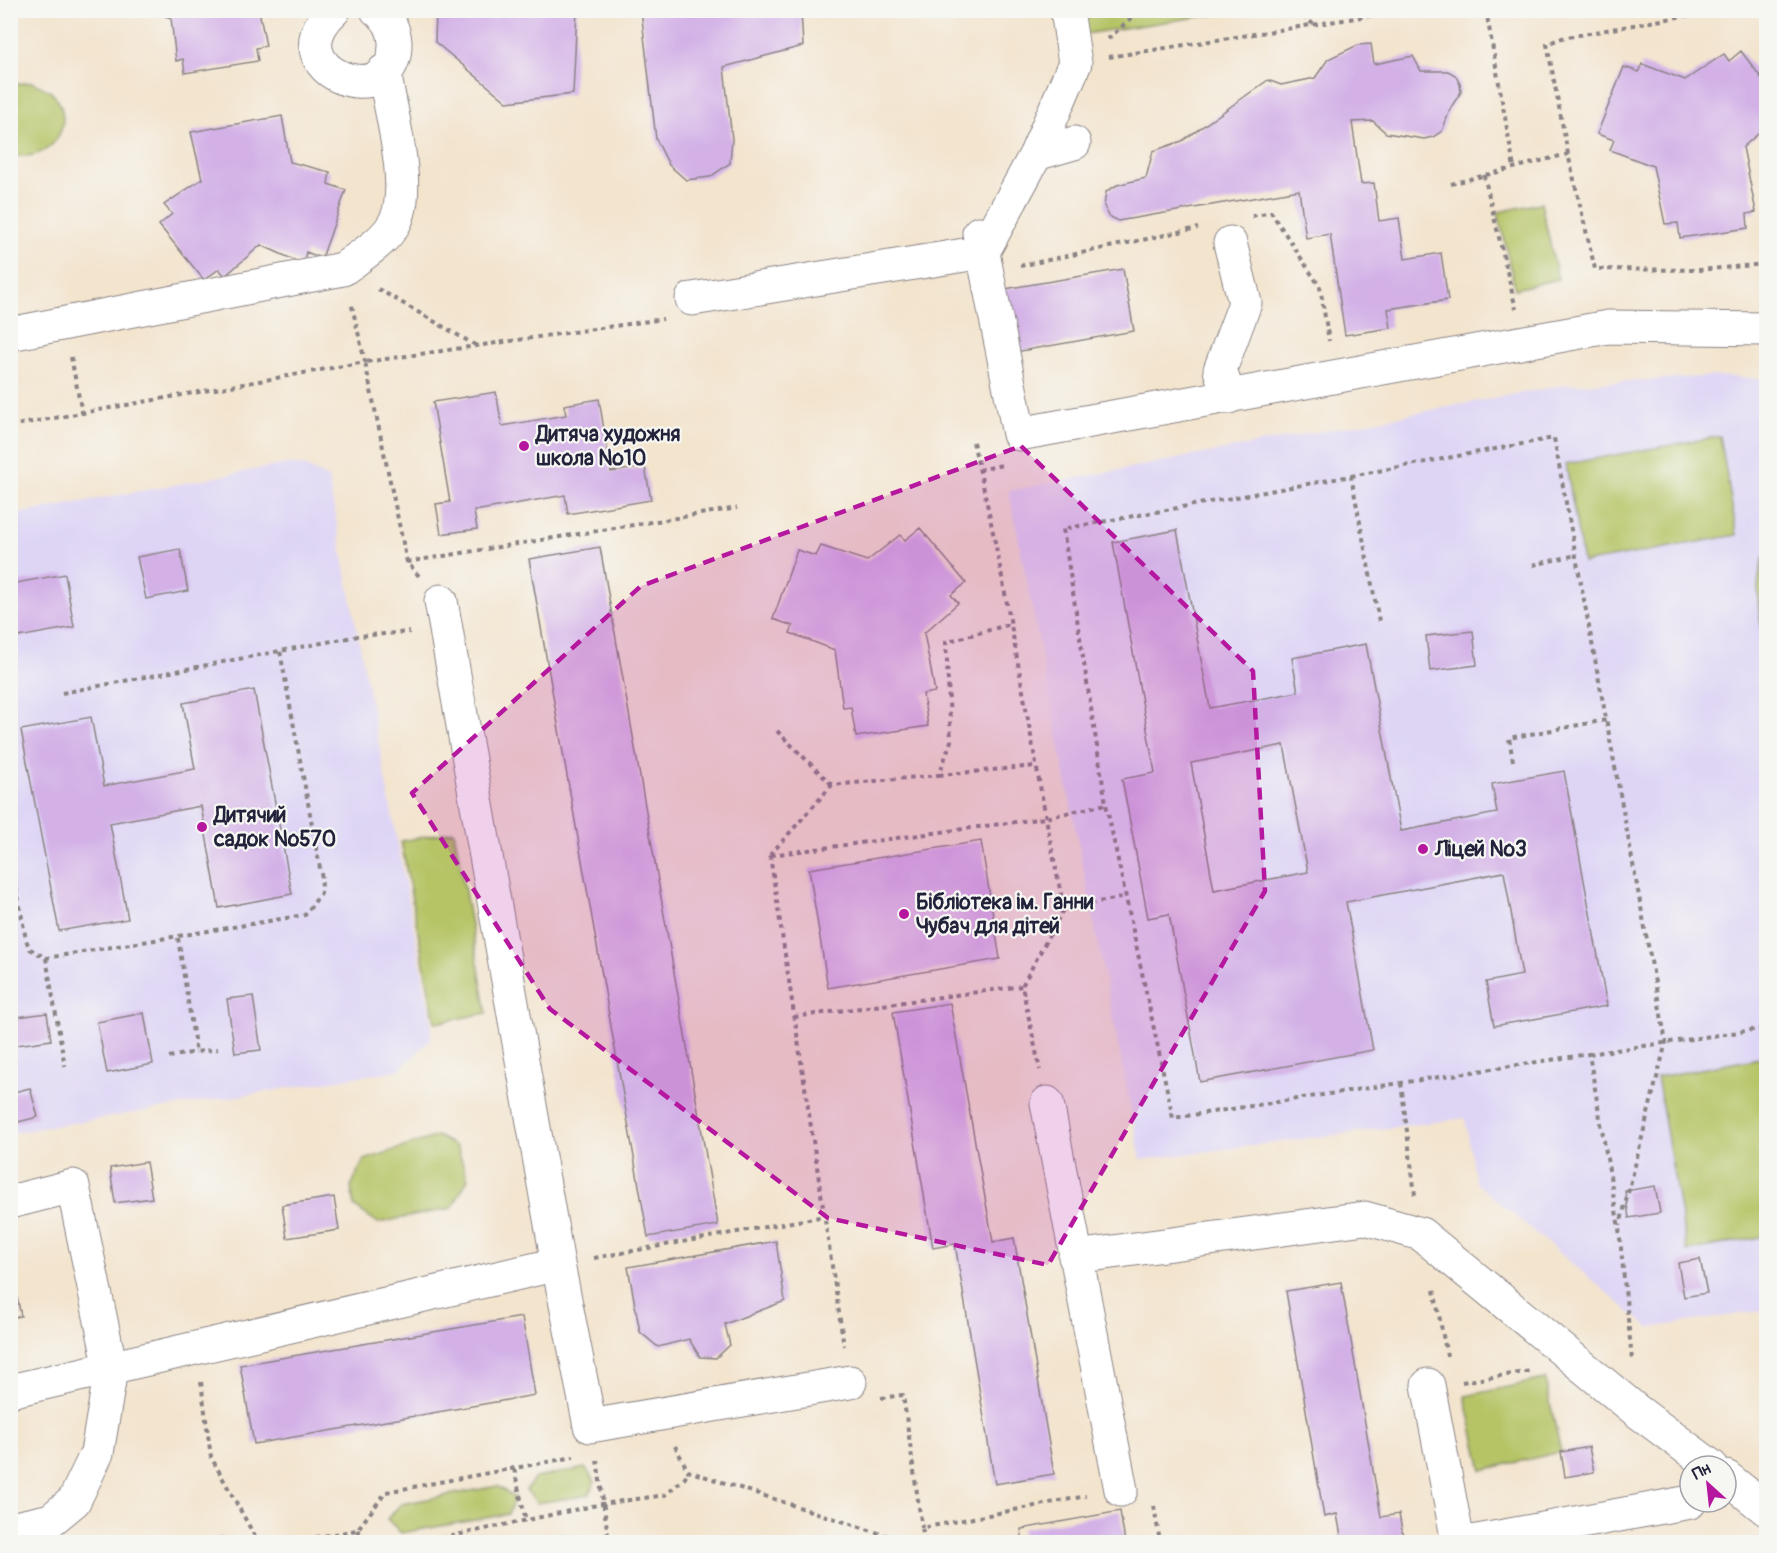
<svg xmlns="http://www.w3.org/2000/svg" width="1777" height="1553" viewBox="0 0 1777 1553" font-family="Pangolin,sans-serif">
  <rect width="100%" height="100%" fill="#f6f6f2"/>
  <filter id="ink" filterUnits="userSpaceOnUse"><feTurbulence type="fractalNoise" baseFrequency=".0167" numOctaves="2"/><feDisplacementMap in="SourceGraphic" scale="12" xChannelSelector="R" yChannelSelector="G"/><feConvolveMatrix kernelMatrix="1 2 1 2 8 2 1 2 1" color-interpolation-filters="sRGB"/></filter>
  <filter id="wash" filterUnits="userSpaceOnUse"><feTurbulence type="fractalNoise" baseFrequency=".008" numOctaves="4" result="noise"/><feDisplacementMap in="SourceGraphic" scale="24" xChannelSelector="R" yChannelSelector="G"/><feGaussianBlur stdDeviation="1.35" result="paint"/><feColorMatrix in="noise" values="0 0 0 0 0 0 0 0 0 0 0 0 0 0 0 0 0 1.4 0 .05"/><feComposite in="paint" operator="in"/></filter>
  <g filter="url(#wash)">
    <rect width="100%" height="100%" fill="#f3e4ce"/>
    <path fill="#ded5f5" d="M1717,376L1766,379V1310L1649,1328L1476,1183L1465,1118L1141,1160L1009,491L1563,385Z
      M286,464L304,466L328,478L431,1019V1039L399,1070L11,1133V515Z"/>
    <path fill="#b6c466" stroke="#6c7350" stroke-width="1.5" d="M1081,10L1237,11L1085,34Z
      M31,82C37,85 47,88 52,93C80,122 50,166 11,154V85Z
      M1541,203L1558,279L1515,289L1498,212Z
      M1720,436L1737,535L1583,563L1566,464Z
      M1766,554V652C1761,620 1751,585 1766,554Z
      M454,831L487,1013L435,1023L401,841Z
      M1766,1057V1236L1687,1251L1657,1077Z
      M437,1136L457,1147L468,1179L452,1208L378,1223L354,1206L351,1186L364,1160Z
      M1545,1379L1561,1452L1482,1470L1465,1396Z
      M585,1468L595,1481L589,1495L537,1503L526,1490L535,1478Z
      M497,1486L515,1497L508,1514L401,1533L387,1519L401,1504Z"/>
    <g id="blocks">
      <path fill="#d3b1e7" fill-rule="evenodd" d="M149,10H259L266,46L256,48L258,61L185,73L183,59L176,61L171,18Z
        M436,10H577L573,94L507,102L435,42Z
        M641,10H801L803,46L724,67L732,139L730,163L710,177L686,180L669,165L656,139Z
        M1371,44L1374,64L1413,56L1421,71H1448L1455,75L1460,84L1461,92L1451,107L1442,131L1433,137L1424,139L1386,133L1373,121L1352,122L1361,184L1374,183L1379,221L1399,218L1405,259L1441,253L1448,300L1388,309L1391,328L1345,335L1330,234L1306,238L1299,190L1118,221L1109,216L1104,206L1106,192L1117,185L1146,178L1153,151L1182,141L1268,80L1281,85L1315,78L1328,59L1358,45Z
        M1741,51L1766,84V127L1743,147L1756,212L1747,214L1748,228L1680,238L1678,223L1665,224L1653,166L1610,150L1614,140L1597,134L1624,67L1639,72L1642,64L1685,80L1724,54L1729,61Z
        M282,116L290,162L330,172L328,184L346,190L322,258L306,252L303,264L261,245L225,276L219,269L204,280L159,225L172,214L164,205L202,179L191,132Z
        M1123,269L1134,331L1010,353L999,290Z
        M496,392L502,426L566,415L564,405L599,399L611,472L645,467L651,500L568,514L565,495L474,511L477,529L441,534L436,504L450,502L433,402Z
        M920,528L966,583L951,595L958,603L924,633L935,692L923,694L928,726L856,737L851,707L843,708L835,650L790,633L793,626L773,619L797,550L816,556L821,546L867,561L900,535L905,540Z
        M1177,530L1210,708L1298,692L1292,658L1366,644L1401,831L1497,813L1492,784L1564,771L1607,1006L1494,1026L1486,982L1522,975L1504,872L1346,902L1373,1050L1200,1082L1169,914L1148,918L1122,779L1155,773L1113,542ZM1284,745L1308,872L1214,890L1191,763Z
        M600,547L718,1225L648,1237L529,559Z
        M180,549L188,591L146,599L137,557Z
        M65,574L74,627L19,637L10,584Z
        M1473,631L1477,665L1430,671L1426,636Z
        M254,690L292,894L219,908L201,806L110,823L128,919L59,931L21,730L91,717L104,786L195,769L183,703Z
        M981,841L1000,959L828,988L809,869Z
        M253,996L261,1050L235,1053L227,999Z
        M950,1003L993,1242L1014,1238L1054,1474L995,1484L955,1244L933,1248L893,1012Z
        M47,1013L51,1040L10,1046V1018Z
        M144,1013L153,1064L107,1073L97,1022Z
        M30,1088L38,1117L10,1124V1093Z
        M146,1162L152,1198L115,1203L110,1168Z
        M1655,1186L1660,1213L1629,1218L1625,1191Z
        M334,1197L339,1230L287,1238L282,1205Z
        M776,1241L785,1301L725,1324L730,1345L716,1358L700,1357L689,1339L658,1347L640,1332L628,1267Z
        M1700,1259L1707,1293L1684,1297L1678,1263Z
        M10,1263L21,1316L10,1318Z
        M1341,1282L1381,1517L1399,1514L1404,1542H1342L1337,1514L1324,1517L1286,1291Z
        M522,1317L535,1395L254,1444L240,1365Z
        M1589,1447L1594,1472L1565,1477L1561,1452Z
        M1120,1511L1125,1542H1023L1021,1529Z
        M222,1537L224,1542H209Z"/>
    </g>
  </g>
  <g filter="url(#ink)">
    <use href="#blocks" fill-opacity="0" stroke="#8a8384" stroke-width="1.5"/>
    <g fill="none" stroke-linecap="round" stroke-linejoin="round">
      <defs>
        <path id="minor" d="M334,10C269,71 398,118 395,42C394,29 388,17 377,10
          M1036,154L1074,143
          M979,233L1019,434L1608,327L1766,329
          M692,299L983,252L1036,154L1075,63L1067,10
          M10,334L343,269C360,256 385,242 395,222C413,189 390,109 384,71
          M1229,397L1220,370L1245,303L1230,243
          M441,601L558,1264L590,1426L850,1382
          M1047,1103L1121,1490
          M10,1202L73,1186L111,1369L97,1453L74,1501L51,1520L10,1529
          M1075,1257L1365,1218L1421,1234L1637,1411L1711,1466
          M1428,1385L1458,1542
          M10,1391L558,1264
          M1726,1477L1766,1509
          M1472,1542L1690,1502"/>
      </defs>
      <use href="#minor" stroke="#8a8384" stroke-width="35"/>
      <path stroke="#8a8384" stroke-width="4" stroke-dasharray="4.5 4.5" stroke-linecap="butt" d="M1296,10L1313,24
        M1486,10L1514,168
        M1672,10L1673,18
        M1108,39L1140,10
        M1109,57L1406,10
        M1568,154L1547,44L1562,38L1717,10
        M1484,175L1516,309
        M1451,184L1568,154L1595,269L1699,270L1766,264
        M1252,216L1271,212L1320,287L1329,341
        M1020,266L1198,228
        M378,289L477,346
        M71,357L82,413
        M10,426L365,362L351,302
        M973,442C1010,596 1031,753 1064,908L1022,986L1040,1070
        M979,470L1002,465
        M1351,476L1554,438L1666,1042L1620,1225
        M407,562L737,508
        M1533,565L1576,555
        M419,576L407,562L365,362L663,319
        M1379,621L1351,476L1063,529L1106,804L1173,1118L1589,1054L1619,1228L1632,1360
        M62,693L358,636L410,632
        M777,731L832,785
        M1513,761L1509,738L1606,720
        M939,775L1036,766
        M10,852L26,940L30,949L46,958L305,915L321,893L322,879L280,651
        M770,855L844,1346
        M770,855L832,785L939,775L951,741L946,642L1011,624
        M771,855L1045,818L1106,804
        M1064,908L1126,897
        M178,938L196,1052L218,1049
        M46,958L65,1066
        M794,1017L1022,986
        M1589,1054L1766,1028
        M169,1057L196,1052
        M1401,1083L1415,1195
        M594,1258L825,1216
        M1434,1290L1447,1356
        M201,1382L211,1457L258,1542
        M1462,1382L1531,1371
        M881,1398L903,1395L922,1528
        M675,1446L688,1471L906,1542
        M597,1460L609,1542
        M514,1469L526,1521
        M1154,1506L1160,1542
        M357,1530L367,1542
        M289,1542L357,1530L386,1492L574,1457
        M424,1542L602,1504L665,1495L685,1478L688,1471
        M925,1542L922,1528L1086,1496"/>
      <use href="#minor" stroke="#fff" stroke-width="33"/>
    </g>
  </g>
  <path fill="#b5179e" fill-opacity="0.2" stroke="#b5179e" stroke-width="4.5" stroke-dasharray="12 8" stroke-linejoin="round" d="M1021,446L1253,671L1265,891L1048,1265L828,1218L550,1009L412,793L641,586Z"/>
  <g fill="#b5179e" stroke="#f6f6f2" stroke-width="2">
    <circle cx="524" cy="446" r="6"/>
    <circle cx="202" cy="827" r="6"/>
    <circle cx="1423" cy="849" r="6"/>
    <circle cx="904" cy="914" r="6"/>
  </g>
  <g text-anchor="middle" stroke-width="4.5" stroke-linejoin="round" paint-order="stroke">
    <g font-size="21" font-weight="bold" fill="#22223b" stroke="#f6f6f2" text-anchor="start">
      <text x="536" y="441">Дитяча художня<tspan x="536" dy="24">школа №10</tspan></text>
      <text x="214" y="822">Дитячий<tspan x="214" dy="24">садок №570</tspan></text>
      <text x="1435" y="856">Ліцей №3</text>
      <text x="916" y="909">Бібліотека ім. Ганни<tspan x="916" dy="24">Чубач для дітей</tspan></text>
    </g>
  </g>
  <rect width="1777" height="1553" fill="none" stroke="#f6f6f2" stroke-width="36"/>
  <g transform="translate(1708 1484) rotate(333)"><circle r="28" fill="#f6f6f2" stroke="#a1a1a9" stroke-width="1.5"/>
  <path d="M0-4.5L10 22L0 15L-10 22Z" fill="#b5179e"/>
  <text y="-9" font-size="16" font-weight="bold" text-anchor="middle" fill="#22223b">Пн</text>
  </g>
</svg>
